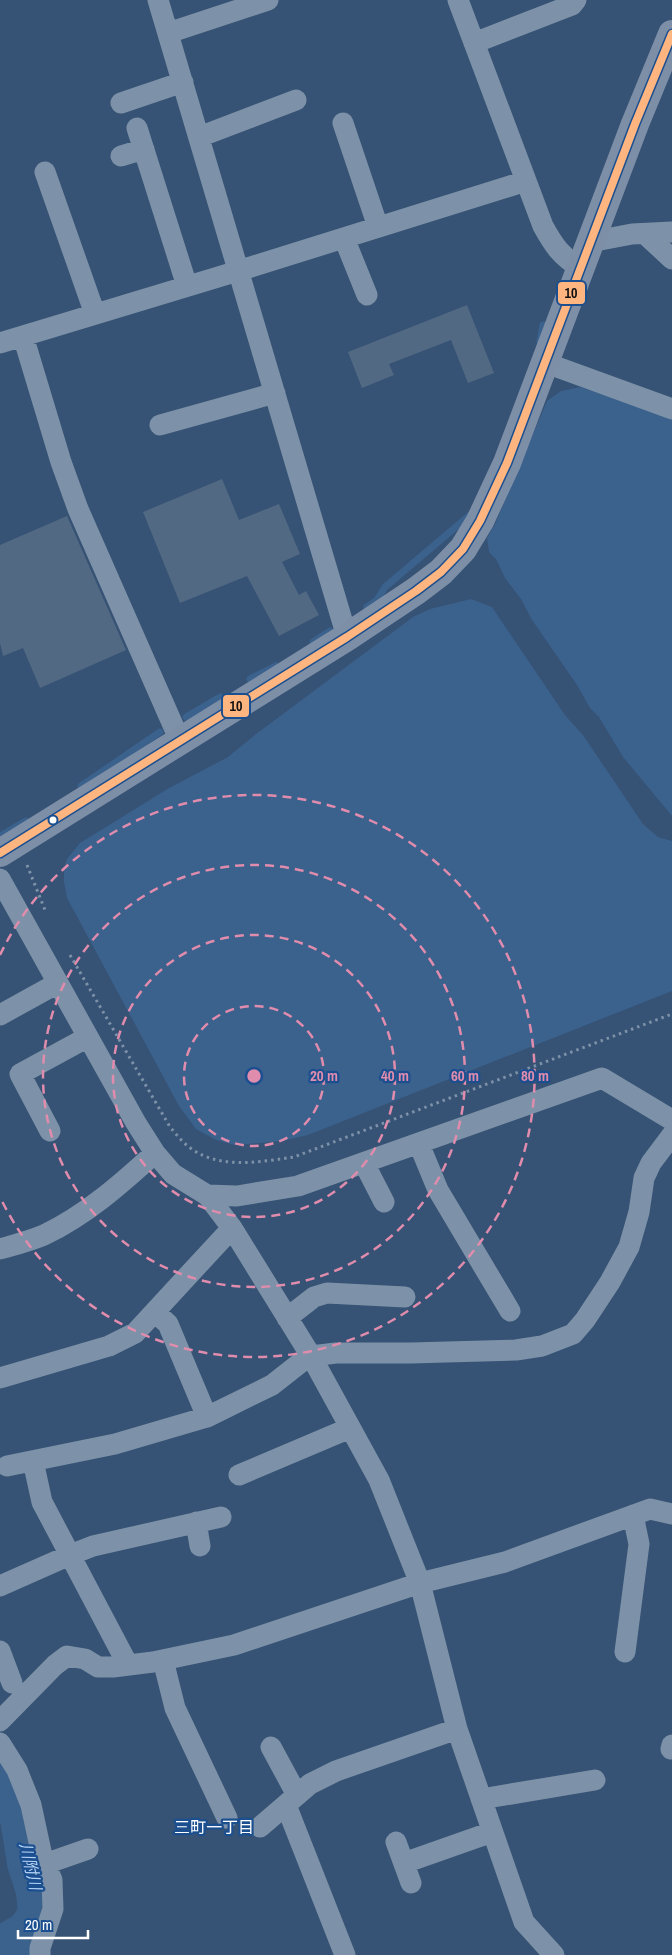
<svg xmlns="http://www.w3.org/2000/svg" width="672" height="1955" viewBox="0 0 672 1955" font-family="'Archivo Narrow','Noto Sans JP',sans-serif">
  <rect width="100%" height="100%" fill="#365274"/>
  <path fill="#3b618d" d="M580,387L672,417V816L623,757L599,717L590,708L577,685L532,620L521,599L505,578L496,559L489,552L487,538L496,522L547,401L561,391Z
    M471,599L492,607L565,715L583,735L643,824L658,837L672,841V991L308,1135L282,1141L235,1145L216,1140L196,1129L179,1106L67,898L64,882V868L67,859L80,843L169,788L228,757L256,734L413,617L430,609Z"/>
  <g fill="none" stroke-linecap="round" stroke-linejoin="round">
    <path stroke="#3b618d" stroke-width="7" d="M540,341L543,325
      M367,607L377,600L385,587L470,515
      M313,642L330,631
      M250,679L276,666
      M186,717L220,697
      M81,786L160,732
      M0,836L26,821"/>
    <path stroke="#3b618d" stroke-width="42" d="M0,1768L12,1793L21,1819L28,1863L37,1891L39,1915L27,1932L0,1948"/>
  </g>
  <path fill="#526984" d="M467,305L494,373L468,383L451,340L389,364L394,375L362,388L348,352Z
    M222,479L239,520L279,504L300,554L282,562L299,595L306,591L319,615L279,636L247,576L180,603L143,512Z
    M67,516L126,650L40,688L23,648L3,656L0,643V545Z"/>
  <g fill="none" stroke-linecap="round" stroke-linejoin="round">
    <path stroke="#7d92a8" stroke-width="3" stroke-dasharray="2.5 4" stroke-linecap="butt" d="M27,865L45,910
      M70,955L170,1127C176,1134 182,1142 189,1147C218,1170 260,1162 294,1157L672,1014"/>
    <path stroke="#7d92a8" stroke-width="21" d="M158,0L347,637
      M458,0L543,226C554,246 561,256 580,268
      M168,33L268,0
      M474,43L572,5L576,0
      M121,103L183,82
      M343,123L378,227
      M137,128L187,286
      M199,137L296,100
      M121,156L144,149
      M45,172L95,314
      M645,234L672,259
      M344,238L367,295
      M590,242L632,234L672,232
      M23,336L61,462L78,509L180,741
      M0,343L238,271L526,181
      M546,363L672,409
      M160,425L275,393
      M0,879L136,1123L155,1153L173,1174L207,1195L232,1228L311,1356L379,1480L420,1583L457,1729L524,1922L554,1955
      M0,1015L58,983
      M50,1131L20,1074L88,1037
      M419,1144L438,1190L510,1311
      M364,1163L384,1202
      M207,1195L237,1196L298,1186L602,1078L672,1120
      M0,1249C14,1245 30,1241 44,1235C86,1215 121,1184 155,1153
      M155,1312L168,1324L207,1417
      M287,1318L314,1297L327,1293L405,1297
      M0,1378L109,1346L135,1333L232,1228
      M33,1461L42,1502L128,1665
      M7,1466L115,1444L207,1417L272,1385L300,1363L311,1356L336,1353H411L516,1350L542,1346L573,1334L585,1320L610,1282L629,1247L639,1212L644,1178L651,1163L672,1135
      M239,1475L350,1428
      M196,1522L200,1546
      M0,1586L70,1555L93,1546L221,1517
      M0,1651L12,1683
      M625,1652L639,1544L633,1515
      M163,1660L175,1708L227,1818
      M0,1721L55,1665L67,1656L85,1659L98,1667H113L153,1662L234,1645L420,1583L505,1562L650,1509L672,1514
      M0,1743L17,1770L31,1805L42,1856L52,1880L53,1909L40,1948V1955
      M271,1747L297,1795
      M671,1749L672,1745
      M481,1799L595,1780
      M286,1805L345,1955
      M260,1827L310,1784L336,1771L457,1729
      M396,1842L411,1883
      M404,1863L492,1832
      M45,1864L88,1849"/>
    <path stroke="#7d8ea7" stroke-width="28" d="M0,853L347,637L416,591L441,572L463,549L480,521L507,463L635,124L672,34"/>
    <defs>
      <path id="bus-1" d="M0,853L347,637L416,591L441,572L463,549L480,521L507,463L635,124L672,34"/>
    </defs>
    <use href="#bus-1" stroke="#1b4f8f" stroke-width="11"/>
    <use href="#bus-1" stroke="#ffb580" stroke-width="8"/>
  </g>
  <g fill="none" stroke="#e08cad" stroke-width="2.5" stroke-dasharray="9 6">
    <circle cx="254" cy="1076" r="70"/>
    <circle cx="254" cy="1076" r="141"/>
    <circle cx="254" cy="1076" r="211"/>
    <path d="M0 955A281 281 0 1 1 0 1197"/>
  </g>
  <circle fill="#fff" stroke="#1b4f8f" stroke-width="2" cx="53" cy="820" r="4.5"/>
  <g text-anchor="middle" stroke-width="4.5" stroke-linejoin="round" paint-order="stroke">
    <g font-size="16" fill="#fff" stroke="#1b4f8f">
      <text x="214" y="1833">三町一丁目</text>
    </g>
    <g font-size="16" font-style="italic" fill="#b5d3f5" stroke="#1b4f8f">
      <text transform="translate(31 1866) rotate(77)" y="6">川附川</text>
    </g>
  </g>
  <circle cx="254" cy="1076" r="8" fill="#e08cad" stroke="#1b4f8f" stroke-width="2.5"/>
  <g font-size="15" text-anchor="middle" font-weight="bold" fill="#e08cad" stroke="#1b4f8f" stroke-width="4.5" stroke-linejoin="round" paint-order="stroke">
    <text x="324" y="1081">20 m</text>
    <text x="395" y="1081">40 m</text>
    <text x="465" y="1081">60 m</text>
    <text x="535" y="1081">80 m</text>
  </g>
  <g stroke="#1b4f8f" stroke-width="2">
    <rect x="557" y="281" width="29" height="24" rx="5" fill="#ffb580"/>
    <rect x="222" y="694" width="28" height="24" rx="5" fill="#ffb580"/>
  </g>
  <g font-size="14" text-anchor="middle" font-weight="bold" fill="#111">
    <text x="571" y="298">10</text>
    <text x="236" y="711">10</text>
  </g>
  <path d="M18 1930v8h70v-8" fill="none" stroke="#ffffff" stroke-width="2.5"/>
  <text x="25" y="1930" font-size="15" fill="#ffffff" stroke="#1b4f8f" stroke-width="4" paint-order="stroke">20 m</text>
</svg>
